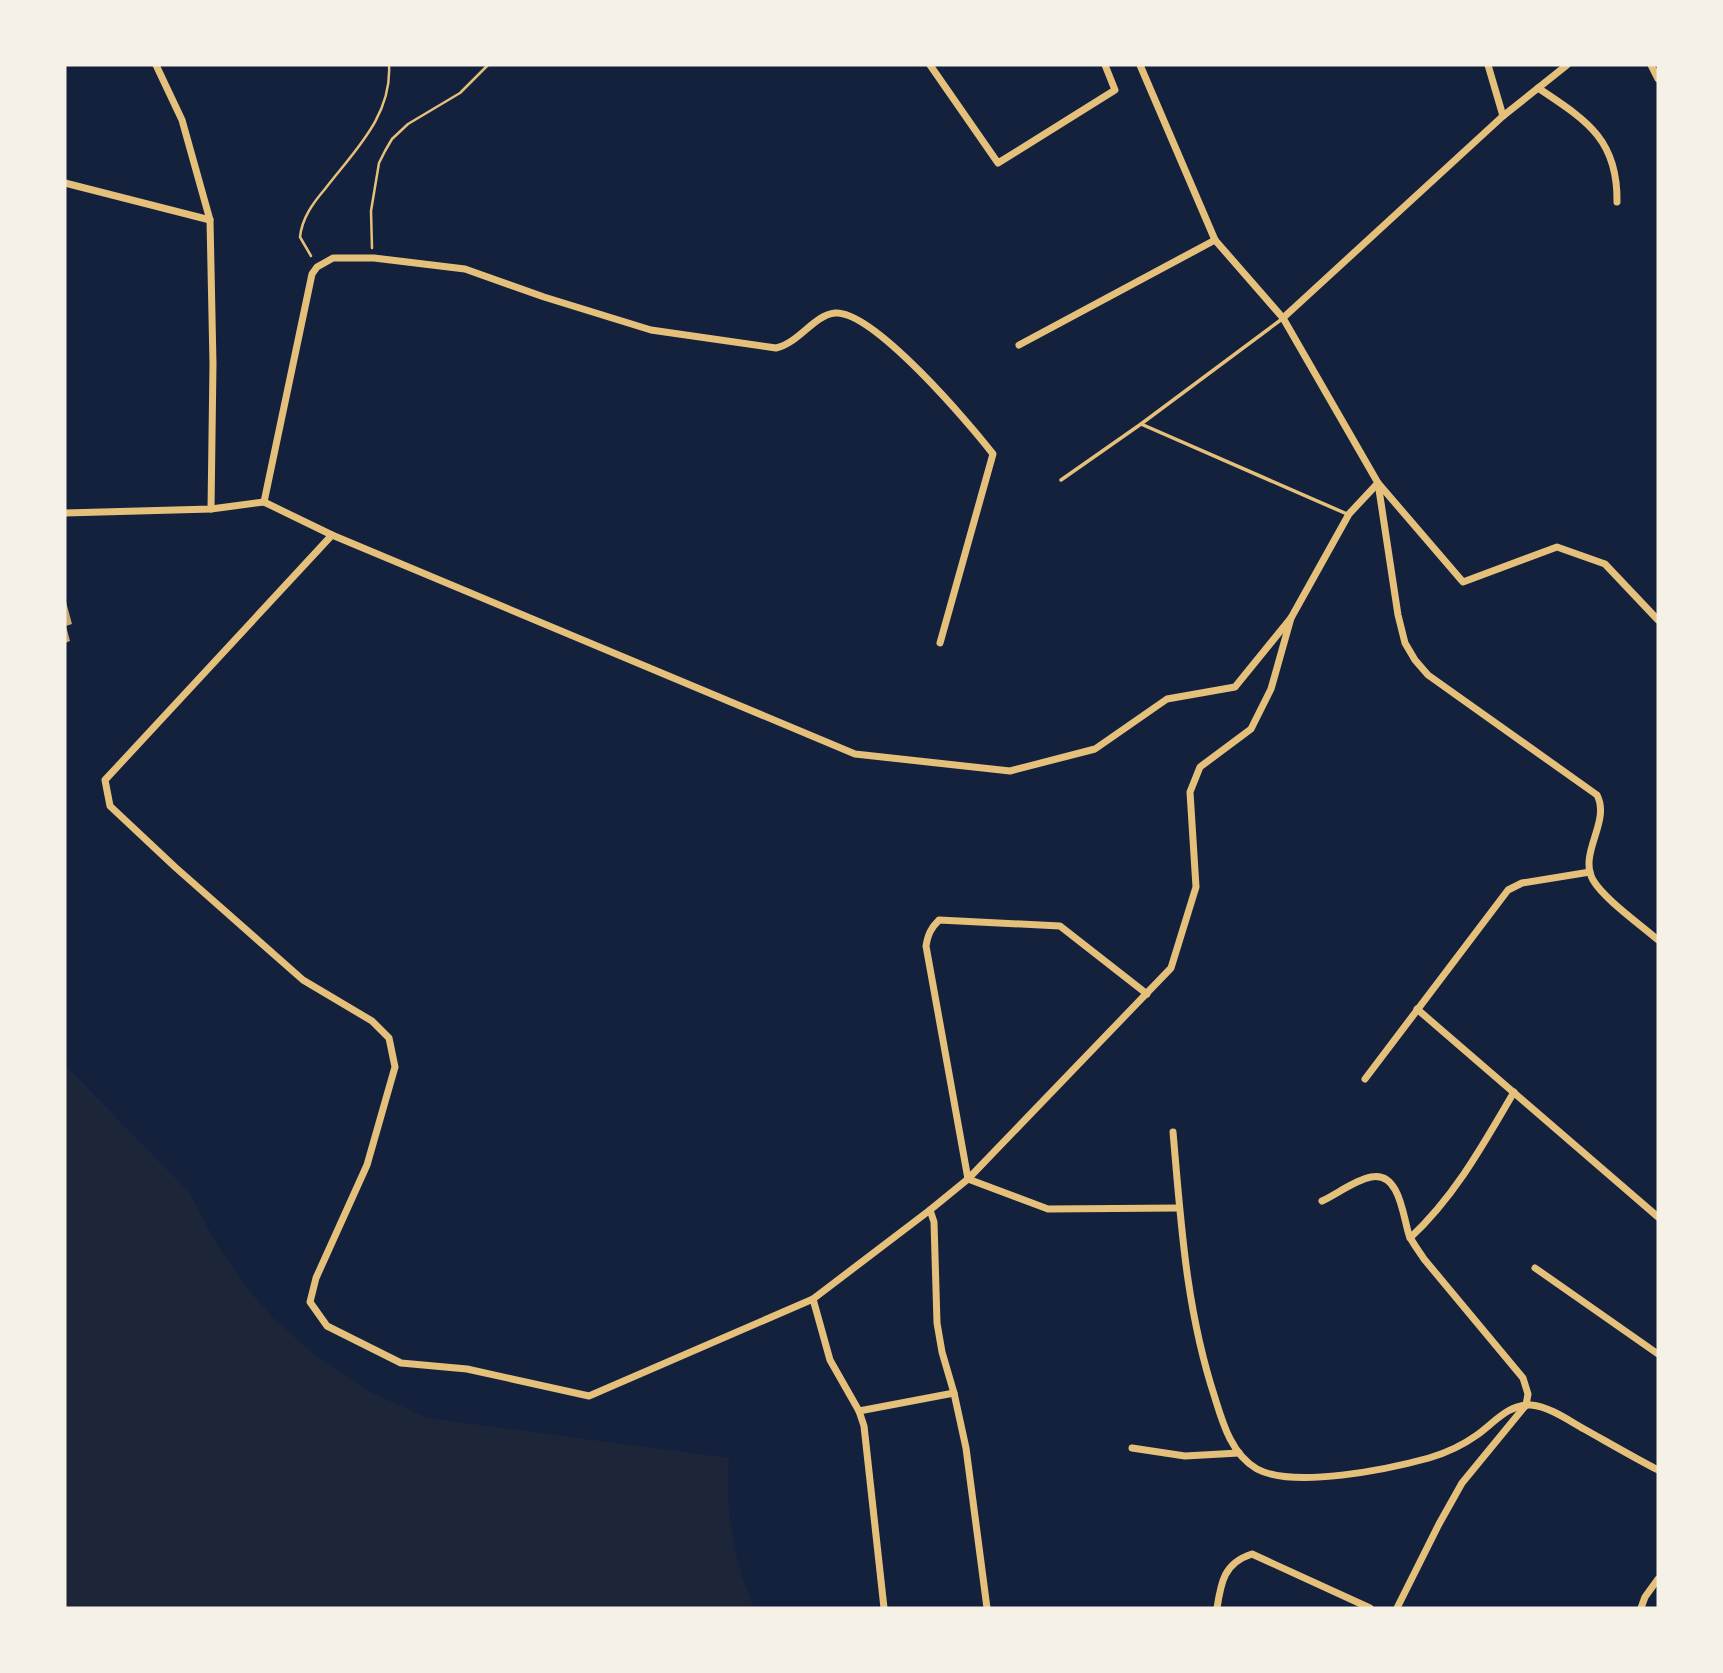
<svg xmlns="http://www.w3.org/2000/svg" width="1723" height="1673" font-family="'DejaVu Sans',sans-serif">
<rect width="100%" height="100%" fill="#14213d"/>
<path fill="#1d2539" d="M65 1065 189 1192 217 1245 252 1294 272 1317 317 1357 370 1392 428 1418 729 1458C725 1511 733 1559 754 1608H65Z"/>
<path fill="#c6a872" d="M65 598 72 624 66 626 70 641 65 643Z"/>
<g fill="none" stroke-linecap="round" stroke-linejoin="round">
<g stroke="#e5c07b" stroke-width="2.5">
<path d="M372 248 371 211 379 163 385 151 392 139 408 124 460 93 488 65"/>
<path d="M311 256 300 237C302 218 313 203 325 189 354 151 392 116 389 65"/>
</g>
<g stroke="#e5c07b" stroke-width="3.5">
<path d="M1141 424 1347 514"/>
<path d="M1061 480 1141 424 1282 319"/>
</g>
<g stroke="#e5c07b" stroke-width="7">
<path d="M156 65 182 120 210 220 213 364 211 509"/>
<path d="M930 65 998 163 1115 90 1105 65"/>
<path d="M1140 65 1215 240 1283 318 1378 483 1398 615 1405 643 1415 660 1428 675 1597 795C1611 822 1578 853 1593 880 1604 899 1641 925 1658 940"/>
<path d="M1488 65 1503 116"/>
<path d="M1651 65 1658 79"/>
<path d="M1538 88C1586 120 1618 139 1617 202"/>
<path d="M65 183 210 220"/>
<path d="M1283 318 1503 116 1567 65"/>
<path d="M1019 345 1215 240"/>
<path d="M264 502 312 274 317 267 333 258H374L465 269 544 297 651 330 776 348C799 343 814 315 835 313 873 310 969 423 993 454L940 643"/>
<path d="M65 513 211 509 264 502 332 535"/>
<path d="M1147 994 1060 926 939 920C931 928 928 934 926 946L968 1179 1048 1209 1179 1208"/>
<path d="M1417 1009 1658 1217"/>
<path d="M1365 1079 1508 890 1522 883 1590 872"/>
<path d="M1173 1132C1181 1223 1186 1310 1215 1398 1223 1424 1232 1455 1257 1469 1294 1489 1389 1469 1429 1458 1446 1453 1463 1445 1477 1435 1494 1423 1508 1404 1531 1405 1550 1407 1568 1420 1584 1429 1609 1443 1633 1457 1658 1470"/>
<path d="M1322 1201C1337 1194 1355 1180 1371 1177 1400 1171 1403 1217 1409 1235 1413 1244 1419 1251 1424 1259L1523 1378 1528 1394 1526 1405 1462 1483 1439 1524 1397 1608"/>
<path d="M1410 1238C1455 1196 1483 1145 1514 1092"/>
<path d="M1535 1268 1658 1354"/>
<path d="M813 1299 930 1210"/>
<path d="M859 1411 954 1393"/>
<path d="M1132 1448 1185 1456 1239 1453"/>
<path d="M884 1608 864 1426 859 1411 830 1360 813 1299 589 1396 467 1369 401 1363 327 1326 310 1302 316 1278 367 1165 395 1067 389 1038 372 1021 303 980 175 867 110 806 105 780 332 535 855 754 1010 771 1095 749 1167 699 1235 687 1291 618"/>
<path d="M987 1608 966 1448 954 1393 942 1352 937 1323 934 1222 930 1210 968 1179 1171 968 1196 887 1190 792 1200 767 1251 729 1271 689 1291 618 1349 514 1378 483 1463 582 1557 547 1605 564 1658 620"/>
<path d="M1217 1608C1221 1582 1224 1563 1252 1554L1370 1608"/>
<path d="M1641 1608 1645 1597 1658 1579"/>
</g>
</g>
<rect width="1723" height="1673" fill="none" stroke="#f6f1e7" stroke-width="133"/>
</svg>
